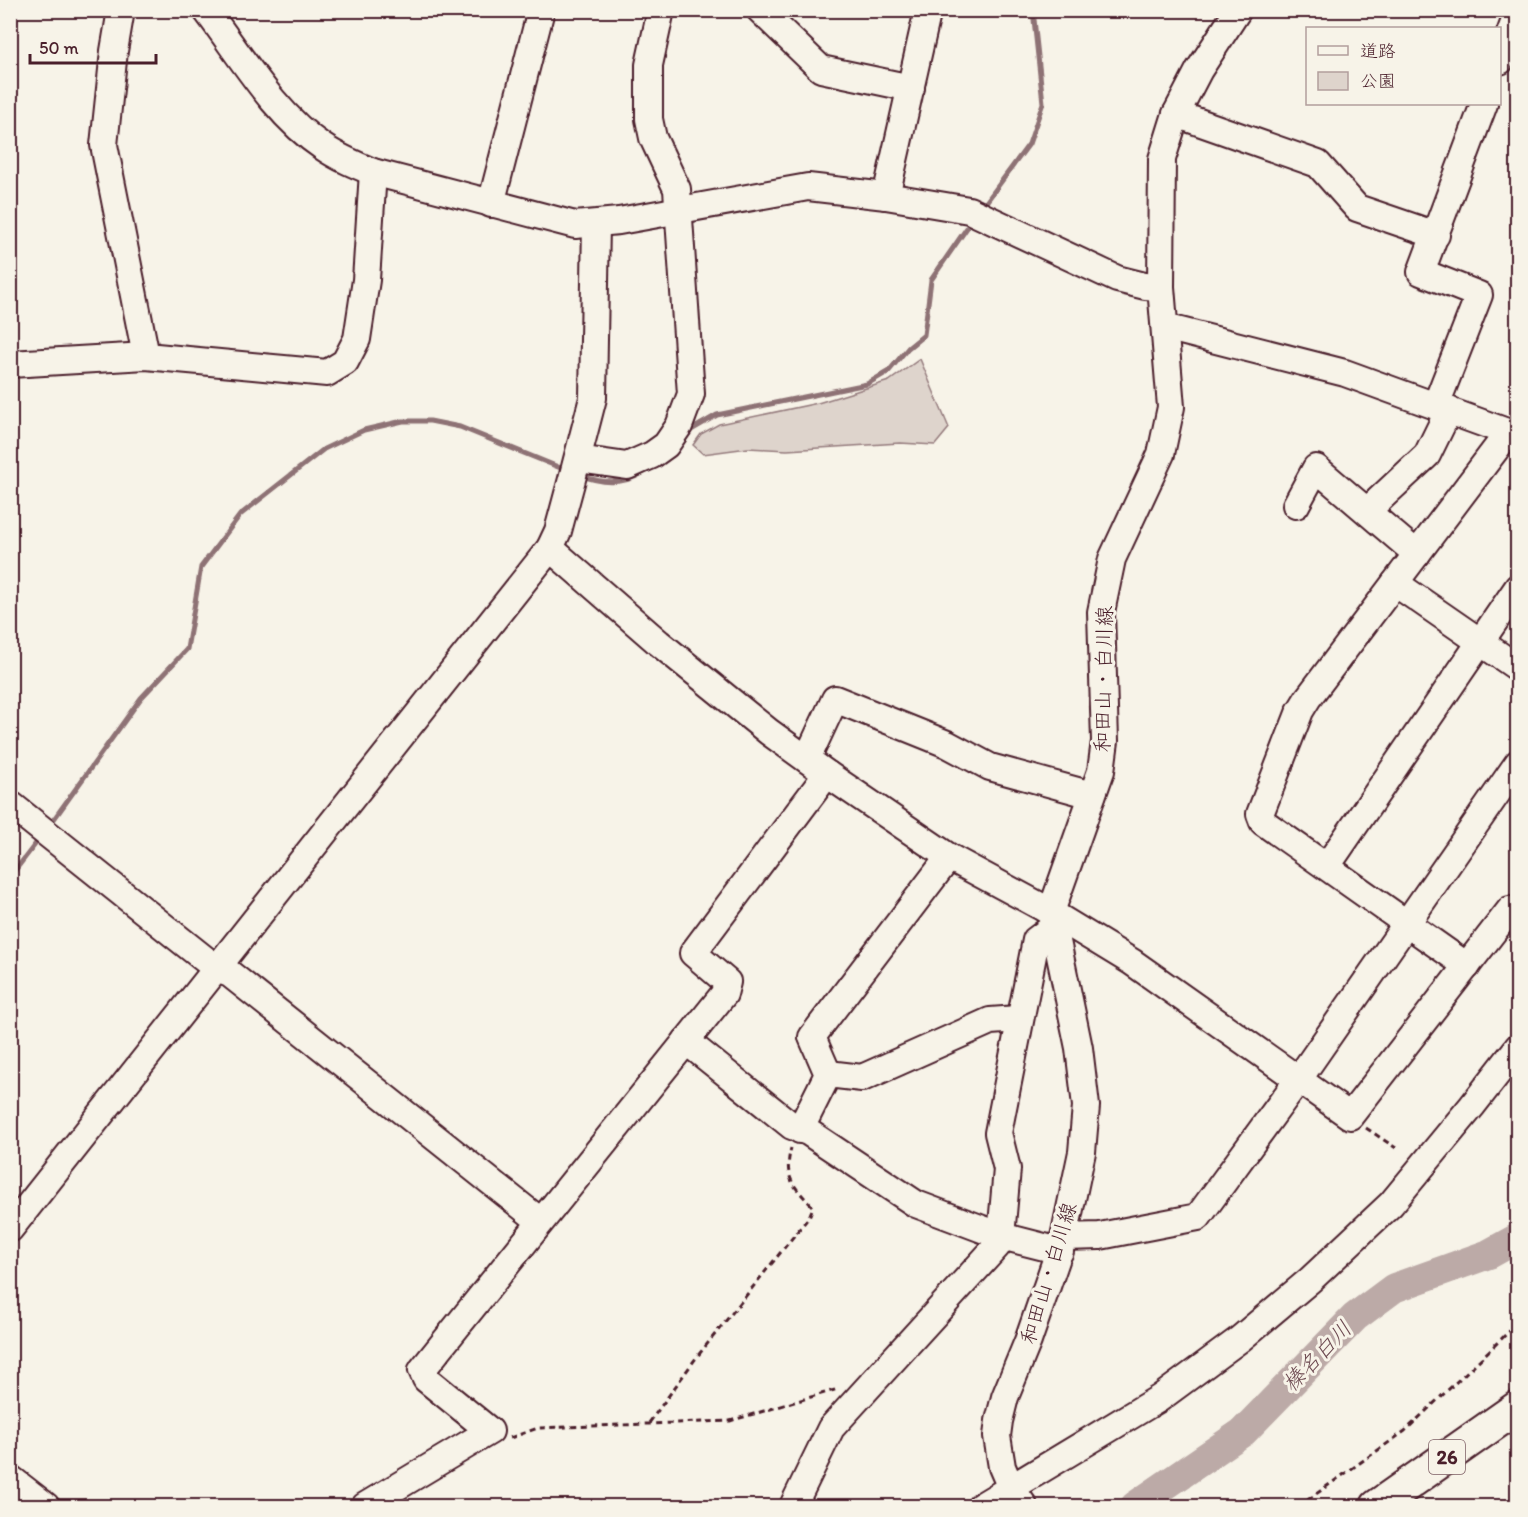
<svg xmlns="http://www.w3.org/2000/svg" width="1528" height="1517" font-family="Itim,'Klee One',sans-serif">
<rect width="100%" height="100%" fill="#f7f3e8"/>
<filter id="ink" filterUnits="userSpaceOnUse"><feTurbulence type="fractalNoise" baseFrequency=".0167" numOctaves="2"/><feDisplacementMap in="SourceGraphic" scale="12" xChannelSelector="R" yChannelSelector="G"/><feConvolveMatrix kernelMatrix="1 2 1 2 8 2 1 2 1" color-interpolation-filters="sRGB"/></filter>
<g filter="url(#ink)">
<path fill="#ded4cc" stroke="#947a7c" stroke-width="1.5" d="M920 359 949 428 935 445 900 443 787 450 748 448 703 454 693 445 701 434 719 424 818 403 889 381Z"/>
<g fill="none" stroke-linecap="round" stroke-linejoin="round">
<g stroke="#8e7275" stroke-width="5">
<path d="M981 209 1029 144 1043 103 1033 10"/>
<path d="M686 433 717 415 867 384 889 371 908 348 924 335 931 280 973 219"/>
<path d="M579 475C603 484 622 485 644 472"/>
<path d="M49 826 141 698 187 649 201 567 240 515 324 449 364 430 403 421H430L460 427 568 471"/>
<path d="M10 877 40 838"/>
</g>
<path stroke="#bcaaa7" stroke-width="30" d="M1135 1506 1243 1432 1355 1317 1394 1288 1489 1254 1518 1238"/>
<g stroke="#4a1f2b" stroke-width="30">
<g id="minor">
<path d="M121 10 114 51 104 145 146 356"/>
<path d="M206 10C241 56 275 115 323 147 339 158 356 165 373 172L575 225 619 221 808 187 886 196 969 210 1117 279 1145 286 1161 287"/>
<path d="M760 10 821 69 911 88"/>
<path d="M1500 61 1518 12"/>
<path d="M1176 114 1318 164 1357 208 1436 235"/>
<path d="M886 196 928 10"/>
<path d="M491 204 541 10"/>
<path d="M1165 327 1345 373 1518 436"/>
<path d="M10 364 146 356 327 373 345 362 357 339 366 280 373 172"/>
<path d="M1436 405 1479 295 1421 272 1484 104"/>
<path d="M578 459 627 466 652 455 666 445 679 426 691 394 677 189 653 138 649 119V65L661 10"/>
<path d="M1296 505 1316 468 1417 554"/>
<path d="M1367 511 1427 455 1449 410"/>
<path d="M550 548 659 643 769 732 827 774 949 857 1040 906 1132 962 1350 1116 1510 910"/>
<path d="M1395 583 1518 668"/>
<path d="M807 759 835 699 947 744 990 767 1092 795"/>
<path d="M10 804 217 969 230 974 540 1221"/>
<path d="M1327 866 1518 587"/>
<path d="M1467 966 1263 822 1260 814 1300 711 1308 698 1499 445 1506 432"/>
<path d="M686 1041 792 1126 808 1132 916 1204 1001 1236 1060 1251"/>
<path d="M828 1074 862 1078 990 1021 1018 1019"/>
<path d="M800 1130 828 1074 812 1037 949 857"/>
<path d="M10 1229 550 548 558 531 572 479 593 398 596 224"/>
<path d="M1064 1237 1100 1236 1198 1217 1298 1080 1518 763"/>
<path d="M10 1478 46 1506"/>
<path d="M365 1506 490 1431 426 1379 422 1370 724 994 727 982 693 953 827 774"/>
<path d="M793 1506 831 1428 997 1246 1001 1236 1007 1169 998 1133 1036 940 1052 928"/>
<path d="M981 1506 1160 1398 1240 1339 1310 1280 1391 1204 1472 1106 1518 1047"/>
<path d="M1024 1506 1011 1488 1002 1467 997 1436 999 1421 1005 1397 1028 1341 1064 1237 1082 1152 1086 1106 1079 1048 1051 912 1101 771 1105 741 1101 612 1112 559 1161 454 1171 407 1161 287 1162 159 1176 114 1199 70 1238 10"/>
</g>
</g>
<g stroke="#4a1f2b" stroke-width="36">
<path id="major" d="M1377 1506 1518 1407"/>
</g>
<g stroke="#4a1f2b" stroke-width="3" stroke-dasharray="6 4.5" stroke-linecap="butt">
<path d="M1366 1128 1396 1148"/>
<path d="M649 1423 696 1358 809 1217 813 1207C794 1186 783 1179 791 1148"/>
<path d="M510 1438 538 1428 730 1421 838 1389"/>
<path d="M1299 1506 1405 1431 1518 1323"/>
</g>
<use href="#minor" stroke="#f7f3e8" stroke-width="26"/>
<use href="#major" stroke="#f7f3e8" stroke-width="32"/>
</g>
</g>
<g text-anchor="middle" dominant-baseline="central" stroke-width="6" stroke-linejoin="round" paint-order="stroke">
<rect fill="#f7f3e8" stroke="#7e5f64" stroke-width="1.5" x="1429" y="1440" width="36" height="34" rx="4.5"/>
<g font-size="20" font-weight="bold" fill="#4a1f2b">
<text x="1447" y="1457">26</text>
</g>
<g font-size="21" fill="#4a1f2b" stroke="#f7f3e8">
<text transform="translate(1103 679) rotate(-89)">和田山・白川線</text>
<text transform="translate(1048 1273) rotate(-73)">和田山・白川線</text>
</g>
<g font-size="22" font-style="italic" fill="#6c4950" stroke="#f7f3e8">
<text transform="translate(1317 1356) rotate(-46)">榛名白川</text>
</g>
</g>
<rect width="1528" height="1517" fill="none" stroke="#f7f3e8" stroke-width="36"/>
<rect x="18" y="18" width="1492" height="1481" fill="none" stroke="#4a1f2b" stroke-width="2" filter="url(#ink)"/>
<rect x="1306" y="27" width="195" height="78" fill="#f7f3e8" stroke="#b29e9c" stroke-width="1.5"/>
<rect x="1318" y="46" width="30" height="9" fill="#f7f3e8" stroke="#b29e9c" stroke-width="1.5"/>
<text x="1360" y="57" font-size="18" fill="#4a1f2b">道路</text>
<rect x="1318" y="72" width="30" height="18" fill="#ded4cc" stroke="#b29e9c" stroke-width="1.5"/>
<text x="1360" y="87" font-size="18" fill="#4a1f2b">公園</text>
<path d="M30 54v9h126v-9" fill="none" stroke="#4a1f2b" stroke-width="3"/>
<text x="39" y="54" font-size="18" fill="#4a1f2b" stroke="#f7f3e8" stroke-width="4.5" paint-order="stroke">50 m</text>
</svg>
